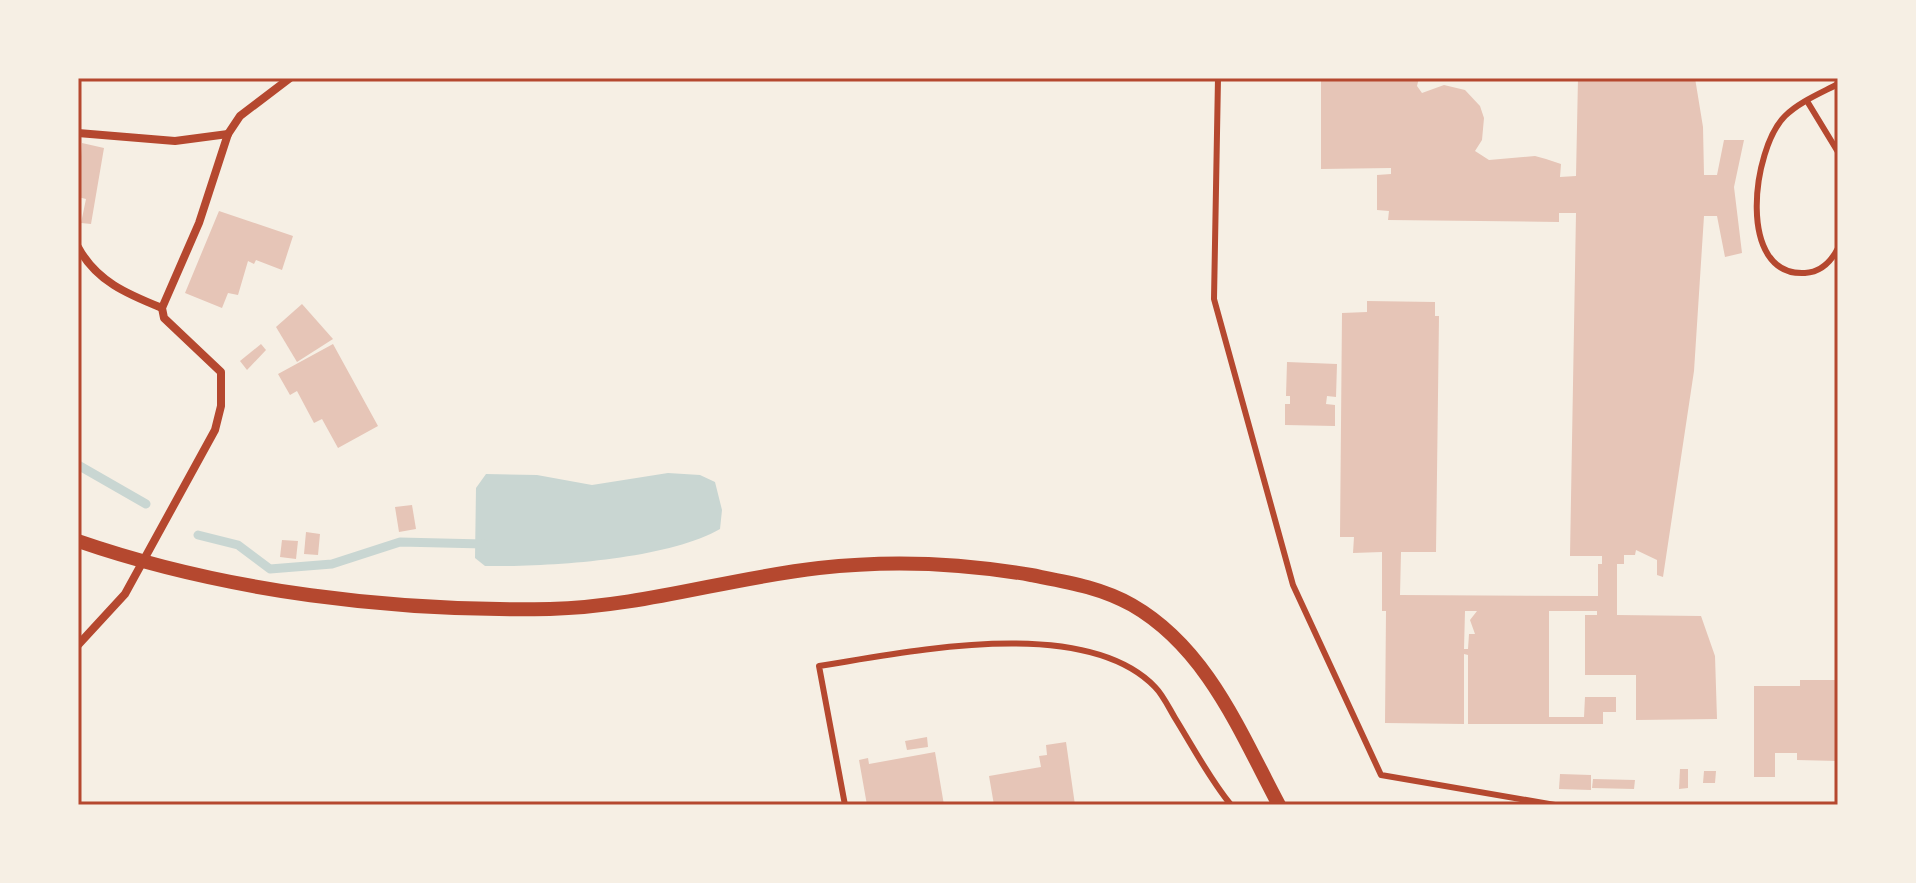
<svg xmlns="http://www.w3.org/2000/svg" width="1916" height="883" font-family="'Fira Sans',sans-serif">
<rect width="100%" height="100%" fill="#f6efe4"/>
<path fill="#c9d6d2" d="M668 473 700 475 715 482 722 510 720 529C666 560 547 567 485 566L475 558 476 488 486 474 537 475 592 485Z"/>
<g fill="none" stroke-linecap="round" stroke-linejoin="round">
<g stroke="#c9d6d2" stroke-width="9">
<path d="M78 465 146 504"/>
<path d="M198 535 238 545 270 569 332 564 400 542 484 544"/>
</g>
</g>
<g fill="#e6c5b7" fill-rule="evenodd">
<path d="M1321 78H1419L1417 86 1422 93 1444 85 1465 90 1480 106 1484 118 1482 140 1475 151 1489 160 1535 156 1546 159 1561 164 1560 177 1576 176 1578 78H1695L1703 127 1704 175H1717L1724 140H1744L1734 187 1742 253 1725 257 1717 216H1704L1694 371 1663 577 1657 575V560L1636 550 1635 555H1624V564H1617V615L1701 616 1715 656 1717 719 1636 720V675H1585V615H1597V611H1549V717H1584L1585 697H1616V712H1603V724H1468V655L1464 654V724L1385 723 1386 611H1382V552L1353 553 1354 537H1340L1342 313 1367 312V301L1435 302V316H1439L1436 552H1401L1400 595 1598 596V564H1602V556H1570L1576 213H1559V222L1388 220 1389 211 1377 210V175L1391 174V168L1321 169ZM1465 611H1477L1470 620 1475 634H1469L1468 649H1464Z"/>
<path d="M82 143 104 148 91 224 81 223 86 199 78 197Z"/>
<path d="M219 211 293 236 282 270 256 260 254 264 248 261 238 295 228 293 222 308 185 293Z"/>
<path d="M302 304 333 339 297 362 276 327Z"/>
<path d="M261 344 266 350 247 370 240 361Z"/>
<path d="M333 344 378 426 338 448 322 419 314 423 297 391 290 395 278 374Z"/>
<path d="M1287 362 1337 364 1336 397 1327 396 1326 404 1335 405V426L1285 425V404H1290V396H1286Z"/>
<path d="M412 505 416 529 399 532 395 507Z"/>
<path d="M306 532 320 534 318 555 304 554Z"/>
<path d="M282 540 298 541 296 559 280 557Z"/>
<path d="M1800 680H1838V761L1797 760V753H1775V777H1754V686H1800Z"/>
<path d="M927 737 928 747 907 750 905 741Z"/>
<path d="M1066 742 1075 805H994L989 776 1041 767 1039 756 1047 755 1046 745Z"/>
<path d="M935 752 944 805H867L859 760 868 758 869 764Z"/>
<path d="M1680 769H1688V788L1679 789Z"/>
<path d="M1704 771H1716L1715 783H1703Z"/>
<path d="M1560 774 1591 775V790L1559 789Z"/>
<path d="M1593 779 1635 780 1634 789 1592 788Z"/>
</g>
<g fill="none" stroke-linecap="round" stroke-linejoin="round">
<g stroke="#b5482f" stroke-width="6">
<path d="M1218 78 1214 299 1293 585 1381 775 1555 805"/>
<path d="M1838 84C1821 93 1799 102 1785 116 1752 149 1736 277 1805 273 1821 272 1831 262 1838 248"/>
<path d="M1807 101 1838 152"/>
<path d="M845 805 819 666C909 652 1084 614 1155 687 1163 695 1169 708 1175 718 1193 747 1209 778 1231 805"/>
</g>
<g stroke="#b5482f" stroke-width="8">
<path d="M78 133 175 141 228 134"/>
<path d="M78 247C96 281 127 294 162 308"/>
<path d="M78 645 125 594 215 430 221 406V372L164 318 162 308 199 223 228 134 240 116 290 78"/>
</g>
<path stroke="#b5482f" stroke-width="14" d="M78 541C226 592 393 612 550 609 640 607 729 578 819 568 888 560 962 563 1031 575 1067 582 1100 587 1132 605 1207 648 1240 732 1279 805"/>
</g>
<rect width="1916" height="883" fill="none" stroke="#f6efe4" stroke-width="160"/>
<rect x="80" y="80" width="1756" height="723" fill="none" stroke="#b5482f" stroke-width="3"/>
</svg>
